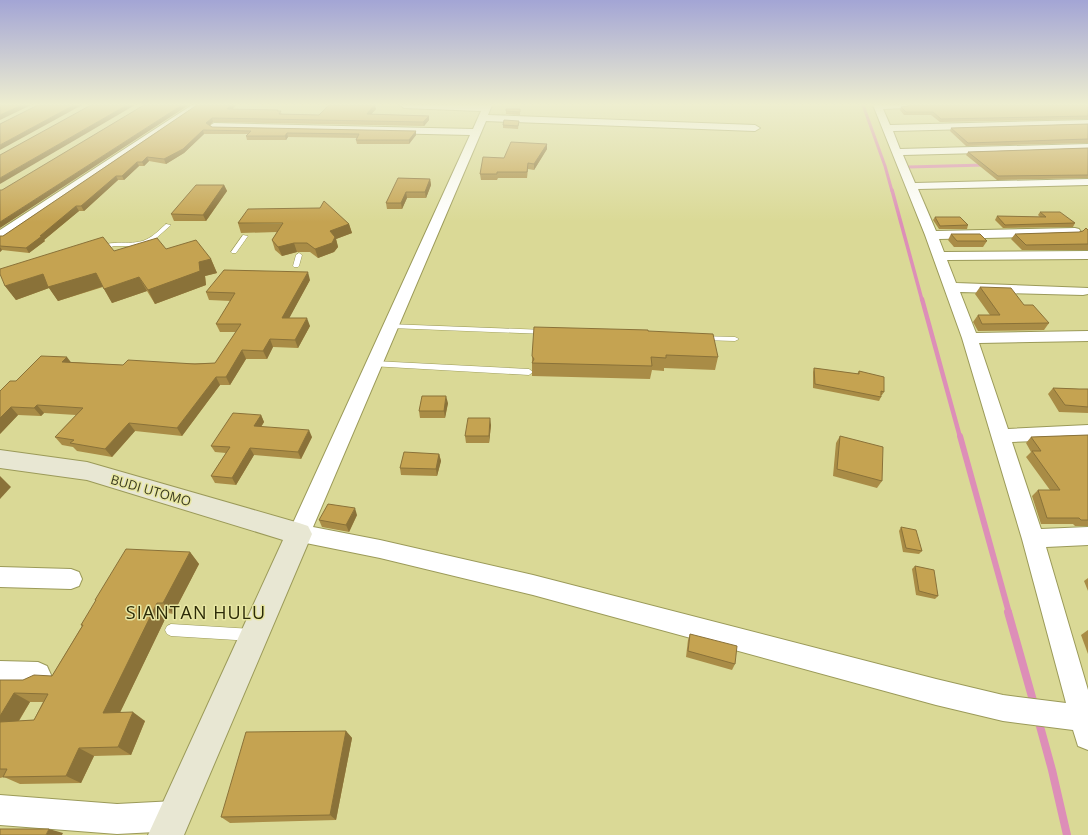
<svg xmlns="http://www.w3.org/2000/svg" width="1088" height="835" font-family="'Open Sans',sans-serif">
<rect width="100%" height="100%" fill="#dad996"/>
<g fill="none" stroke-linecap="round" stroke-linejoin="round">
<g stroke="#dd8eb8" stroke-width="3">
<path d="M863 105 885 166 892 191"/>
<path d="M908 167 985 165"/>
</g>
<path stroke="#dd8eb8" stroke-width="3.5" d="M892 190 922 300"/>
<path stroke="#dd8eb8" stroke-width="4.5" d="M922 299 960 437"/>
<path stroke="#dd8eb8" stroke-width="6" d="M960 436 1009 613"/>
<g stroke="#dd8eb8" stroke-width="8">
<path d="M1008 612 1034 704"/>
<path d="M1038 719 1052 770 1067 835"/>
</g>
<g stroke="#9b9a59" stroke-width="1">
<g id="lane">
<path d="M166 224 171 225 153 241 135 246H114L98 251 95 249C110 237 133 248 149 238 155 235 161 228 166 224Z"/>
<path d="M243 235 248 236 236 253H232L231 252Z"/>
<path d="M299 253 302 255 299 266 298 267H294L293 266 296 255Z"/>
<path d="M388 324 545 330 549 332 545 334 391 328H388L387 326Z"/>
<path d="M699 336 735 337 739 339 735 341 702 340 698 338Z"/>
<path d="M374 361 529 369 533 372 529 375 371 366 370 364Z"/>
<path d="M171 624 252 629 256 631 258 635 256 639 252 641 171 636 167 634 165 630 167 626Z"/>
</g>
</g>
<g stroke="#9b9a59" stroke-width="2">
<g id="street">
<path d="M192 105H202L5 239 0 240V230Z"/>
<path d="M400 105H492L488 115 755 125 760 128 755 131 486 121 313 527 380 540 533 575 936 679 1003 695 1066 703 1022 539 962 338 925 235 873 105H910L906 108 883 109 890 125 1088 120V126L893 131 900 149 1088 144V150L903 155 915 183 1088 179V185L918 189 936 231 1075 228 1079 229 1081 232 1079 235 1075 236 939 239 944 252 1088 251V259L947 260 956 283 1088 288V294L1083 295 960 292 976 333 1088 331V341L979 343 1008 429 1088 425V439L1012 442 1041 529 1088 527V545L1046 547 1088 690V750L1078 746 1073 730 1003 721 936 705 533 595 380 558 291 540 288 534 470 135 214 129 209 126 214 123 473 129 481 111 404 108Z"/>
<path d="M0 567 71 569 79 572 82 579 79 586 71 589 0 587Z"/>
<path d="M0 661 38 662 47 666 51 675 47 684 38 688 0 687Z"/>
<path d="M0 795 117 804 175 801 185 806 190 816 185 826 175 831 117 834 0 825Z"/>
</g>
</g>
<g stroke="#9b9a59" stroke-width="2">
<path id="secondary" d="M0 450 87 462 299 523 308 526 312 534 184 835H148L283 540 87 480 0 468Z"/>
</g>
<use href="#lane" fill="#fff" fill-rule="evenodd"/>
<use href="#street" fill="#fff" fill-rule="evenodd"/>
<use href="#secondary" fill="#e8e7d3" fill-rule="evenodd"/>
</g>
<g fill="#a98c46" fill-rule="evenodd">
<path d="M197 105 232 109 278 110 282 114 319 115 329 105H375L376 109 371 114 429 116V120L424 126 213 122 210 125 212 127 416 135 409 144H357L356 140 357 138 288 137 286 140H247L246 136 248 134H204L184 153 166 164 149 161 144 166H139L124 180H118L84 211H79L44 240 45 241 29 253 2 250 0 252V236H3Z"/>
<path d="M1088 105V119L940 122 931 115H904L900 110 901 107 908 106Z"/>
<path d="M520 109V115L506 114V111Z"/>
<path d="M519 121 518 129 503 128V125Z"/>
<path d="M1088 124V143L966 146 950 131 951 128Z"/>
<path d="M547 144V149L534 170 528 169 527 178H498L497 180H481L480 174Z"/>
<path d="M1088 148V178L997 180 966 155 968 152Z"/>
<path d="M398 178 430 179 431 185 426 198H407L402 209H387L386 203Z"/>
<path d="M224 185 227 191 206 221H174L171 214Z"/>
<path d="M1040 212 1075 223 1073 227 1003 228 995 220 997 216 1040 217 1038 215Z"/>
<path d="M935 217 968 225 967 229H939L933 220Z"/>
<path d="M238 223 349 224 352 233 336 239 338 247 334 252 318 258 310 252H297L282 256 275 250 272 240 277 232 241 233Z"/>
<path d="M1088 230V250H1022L1011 239 1015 234 1079 232Z"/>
<path d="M951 234 987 241 983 247H954L948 240Z"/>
<path d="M166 249 211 259 217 273 205 276 206 285 155 304 147 291 112 303 103 287 58 301 49 288 16 300 5 286 114 251Z"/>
<path d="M310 280 289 318 310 326 298 348 273 347 267 359H246L230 385H220L182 436 135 431 112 457 77 451 73 447 62 445 55 437 76 415 44 413 41 416 18 415 0 434 16 381 71 362 123 365 215 363 236 332H220L216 324 231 301 209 300 206 292Z"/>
<path d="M980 287 1024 305 1049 323 1044 330 978 331 973 322 978 315H990L975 294Z"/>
<path d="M648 331 718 357 715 370 664 368V371L652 370 650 379 532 376V356Z"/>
<path d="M814 368 857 374 859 371 884 392 882 395H881V397L879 401 813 388V372Z"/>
<path d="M1053 388 1079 389H1088V413L1059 412 1048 394Z"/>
<path d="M448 403 445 418H420L419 411Z"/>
<path d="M261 415 264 422 261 427 312 437 301 459 254 455 236 485 215 483 211 476 226 453 215 452 211 446Z"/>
<path d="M491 425 489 443H466L465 436Z"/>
<path d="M1088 435V526H1075L1073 524H1041L1032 496 1038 490H1050L1026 457 1031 452 1026 443 1031 437Z"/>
<path d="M840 436 882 481 877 488 833 476 836 443Z"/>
<path d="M439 454 441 461 437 476 401 475 400 468Z"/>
<path d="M357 515 349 532 322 527 319 520Z"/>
<path d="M901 527 922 551 919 554 903 552 899 531Z"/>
<path d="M190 552 199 564 173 614 168 613 120 712 145 721 131 755 94 756 81 783 20 784 4 777 0 778V680H23L52 676 82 626 81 625 96 601 95 600ZM30 702H43L34 720 19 721Z"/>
<path d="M915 566 938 596 935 599 916 595 912 569Z"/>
<path d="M1088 578V591L1084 581Z"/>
<path d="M1088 630V654L1081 635Z"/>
<path d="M690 634 735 664 732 670 686 657 688 640Z"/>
<path d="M346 731 352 738 336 820 230 823 221 817Z"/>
</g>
<g fill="#8a7239">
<path d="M22 105H31L0 120V115Z"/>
<path d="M74 105H82L0 150V145Z"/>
<path d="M127 105H135L0 184V178Z"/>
<path d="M182 105H189L0 228V222Z"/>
<path d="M231 105H236L229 113 227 109Z"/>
<path d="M374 105 376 109 368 118 367 114Z"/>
<path d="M429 116V120L424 126 423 122Z"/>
<path d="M212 118 213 122 208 127 206 123Z"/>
<path d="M203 130 204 134 184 153 166 164 164 159Z"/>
<path d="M416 131V135L409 144V140Z"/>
<path d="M287 133 288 137 286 140 285 136Z"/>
<path d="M547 144V149L534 170V164Z"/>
<path d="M147 157 149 161 144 166 142 162Z"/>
<path d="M137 162 139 166 124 180 122 176Z"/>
<path d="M116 176 118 180 84 211 81 206Z"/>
<path d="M430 179 431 185 426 198 425 192Z"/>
<path d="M224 185 227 191 206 221 203 215Z"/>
<path d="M406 192 407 198 402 209 401 203Z"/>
<path d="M76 206 79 211 44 240 45 241 29 253 26 248Z"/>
<path d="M349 224 352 233 336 239 338 247 334 252 318 258 315 249 330 231Z"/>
<path d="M294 243 297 252 282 256 278 247Z"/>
<path d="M0 247 2 250 0 252Z"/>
<path d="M211 259 217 273 205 276 206 285 155 304 148 290 199 262Z"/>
<path d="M308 272 310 280 285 326 282 318Z"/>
<path d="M96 273 104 286 58 301 49 288 16 300 5 286 43 274Z"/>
<path d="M139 277 147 291 112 303 104 289Z"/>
<path d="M307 318 310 326 298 348 295 340Z"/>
<path d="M270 339 273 347 267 359 263 351Z"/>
<path d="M242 350 246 359 230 385 226 377Z"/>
<path d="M67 357 73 365 62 362Z"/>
<path d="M216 377 220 385 182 436 177 428Z"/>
<path d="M446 396 448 403 445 418 444 411Z"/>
<path d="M37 405 44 413 41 416 34 408Z"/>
<path d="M11 407 18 415 0 434V418Z"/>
<path d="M261 415 264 422 257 433 254 426Z"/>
<path d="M490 418 491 425 489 443V436Z"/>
<path d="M129 423 135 431 112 457 105 449Z"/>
<path d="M309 430 312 437 301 459 298 452Z"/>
<path d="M250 448 254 455 236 485 232 478Z"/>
<path d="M439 454 441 461 437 476 436 469Z"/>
<path d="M0 476 11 487 0 499Z"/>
<path d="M355 508 357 515 349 532 346 525Z"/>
<path d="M190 552 199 564 173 614 163 603Z"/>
<path d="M157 603 168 613 116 721 103 713Z"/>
<path d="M14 693 30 702 13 730 0 724V716Z"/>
<path d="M133 712 145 721 131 755 118 747Z"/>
<path d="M346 731 352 738 336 820 330 815Z"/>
<path d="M79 748 94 756 81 783 66 776Z"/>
<path d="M49 829 63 833 62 835H46Z"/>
</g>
<g fill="#c5a351" stroke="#8a7239">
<path d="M0 105H22L0 115Z"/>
<path d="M38 105H74L0 145V124Z"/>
<path d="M91 105H127L0 178V155Z"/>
<path d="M144 105H182L0 222V190H2Z"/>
<path d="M197 105H231L227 109 278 110 277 111H281L279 114 319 115 329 105H374L367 114 429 116 423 122 212 118 206 123 212 127 416 131 409 140H356L359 134 287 133 285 136H246L251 131 203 130 183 149 164 159 147 157 142 162H137L122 176H116L81 206H76L40 236H42L26 248 0 246V236H3Z"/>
<path d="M909 105H1088V116L941 119 933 112H906L901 107 908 106Z"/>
<path d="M506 109H520V112L506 111Z"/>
<path d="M504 120 519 121 518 126 503 125Z"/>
<path d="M1088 124V139L968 143 951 128Z"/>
<path d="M511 142 547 144 534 164 528 163 527 172H497V174H480L483 157 504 158Z"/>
<path d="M1088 148V175L998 176 968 152Z"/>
<path d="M398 178 430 179 425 192H406L401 203H386Z"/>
<path d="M196 185H224L203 215 171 214Z"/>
<path d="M324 201 349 224 330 231 335 237 332 243 315 249 307 243H294L278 247 272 240 283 223H238L248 209 320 208Z"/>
<path d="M1040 212H1060L1075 223 1005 225 997 216 1046 217Z"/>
<path d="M935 217H960L968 225 940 226Z"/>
<path d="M1086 228 1088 230V244L1026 245 1015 234 1079 232 1083 231Z"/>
<path d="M951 234H980L987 241H957Z"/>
<path d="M103 237 114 251 157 238 166 249 196 240 211 259 199 262 200 271 148 290 139 277 104 289 96 273 48 287 43 274 5 286 0 274V269Z"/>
<path d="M224 270 308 272 282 318H307L295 340 270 339 263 351 242 350 226 377H216L177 428 129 423 105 449 70 443 74 440 55 437 83 408 37 405 34 408 11 407 0 418V391L10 381H16L41 356 67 357 62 362 123 365 128 360 195 364 215 363 241 324H216L235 293 206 292Z"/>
<path d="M980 287 1011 288 1024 305H1033L1049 323 982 324 978 315H1000Z"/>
<path d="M534 327 648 330V331L713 334 718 357 666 355V358L651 357 652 366 532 363 534 359 532 356Z"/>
<path d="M814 368 859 374V371L884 377V392L881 391V397L815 384Z"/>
<path d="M1053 388 1079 389H1088V407L1065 405Z"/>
<path d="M422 396H446L444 411H419Z"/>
<path d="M233 413 261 415 254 426 309 430 298 452 250 448 232 478 211 476 230 447 211 446Z"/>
<path d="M468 418H490L489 436H465Z"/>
<path d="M1088 435V520H1081L1079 518H1047L1038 490H1060L1032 451H1041L1031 437Z"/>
<path d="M840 436 883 447 882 481 837 469Z"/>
<path d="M404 452 439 454 436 469 400 468Z"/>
<path d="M328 504 355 508 346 525 319 520Z"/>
<path d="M901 527 916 530 922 551 906 548Z"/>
<path d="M126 549 190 552 163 603H157L103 713 133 712 118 747 79 748 66 776 3 777 7 769H0V722L34 720 48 694 14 693 0 716V680H23L34 675 52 676 83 625H81L96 600H95Z"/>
<path d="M915 566 934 570 938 596 919 591Z"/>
<path d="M690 634 737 646 735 664 688 651Z"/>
<path d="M346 731 330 815 221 817 246 732Z"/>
<path d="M0 829H49L46 835H0Z"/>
</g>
<linearGradient id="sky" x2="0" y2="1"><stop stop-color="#a3a5d5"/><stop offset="0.47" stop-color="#eeeed0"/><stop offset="1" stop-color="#eeeed0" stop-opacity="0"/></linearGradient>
<rect width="1088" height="222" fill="url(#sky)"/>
<g text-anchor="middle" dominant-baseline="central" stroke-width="3" stroke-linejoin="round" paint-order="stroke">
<g font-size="13" fill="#3b3b1f" stroke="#e8e7a3">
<text transform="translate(151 490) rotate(16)">BUDI UTOMO</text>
</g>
<g font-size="18" letter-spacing="1" fill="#2c2b08" stroke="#e8e7a3">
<text x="196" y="612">SIANTAN HULU</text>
</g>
</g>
</svg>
